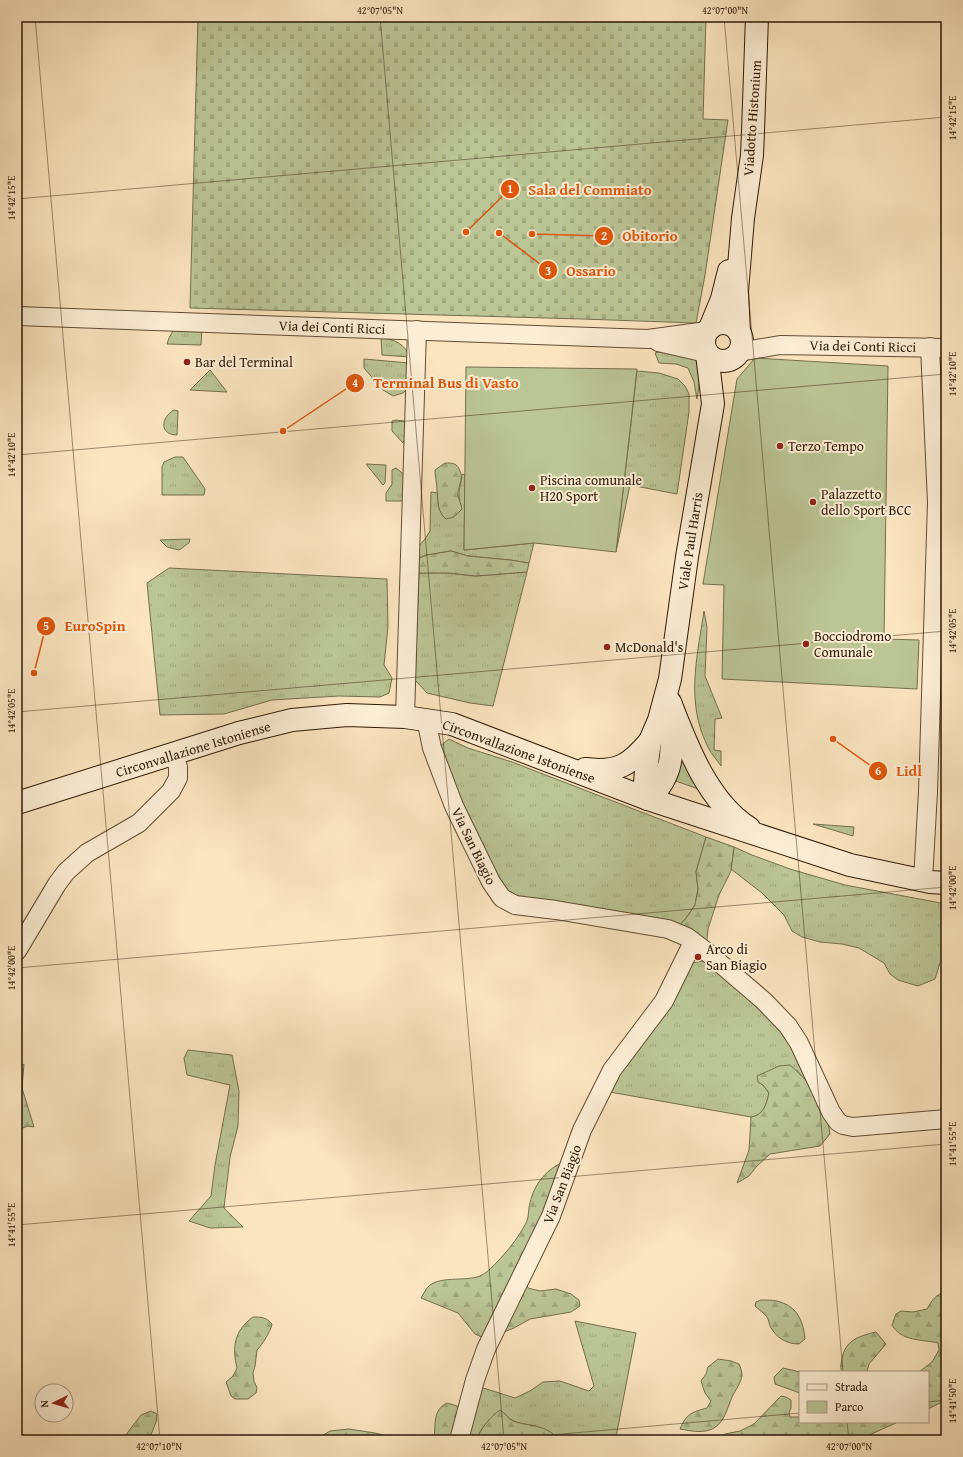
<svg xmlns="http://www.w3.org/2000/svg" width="963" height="1457" font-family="'Gentium Book Plus',serif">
<defs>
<pattern id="grass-tufts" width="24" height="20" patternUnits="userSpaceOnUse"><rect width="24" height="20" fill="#bbc595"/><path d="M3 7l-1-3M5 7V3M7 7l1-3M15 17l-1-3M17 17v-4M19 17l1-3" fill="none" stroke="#a1a97f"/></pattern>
<pattern id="forest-firs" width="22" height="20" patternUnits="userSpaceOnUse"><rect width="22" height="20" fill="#bbc595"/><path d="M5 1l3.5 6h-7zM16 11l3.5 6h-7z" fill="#a1a97f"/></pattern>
<pattern id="cemetery-stones" width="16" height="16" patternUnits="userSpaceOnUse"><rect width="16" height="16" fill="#bbc595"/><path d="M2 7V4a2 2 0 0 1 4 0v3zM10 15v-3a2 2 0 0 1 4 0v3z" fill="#a1a97f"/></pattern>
</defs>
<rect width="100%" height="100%" fill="#fbe5bf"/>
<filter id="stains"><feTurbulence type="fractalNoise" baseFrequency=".005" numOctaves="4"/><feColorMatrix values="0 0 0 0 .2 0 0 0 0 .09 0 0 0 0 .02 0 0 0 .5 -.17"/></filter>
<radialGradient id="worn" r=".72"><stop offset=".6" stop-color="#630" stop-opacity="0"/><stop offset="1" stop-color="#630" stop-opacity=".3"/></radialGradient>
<g fill="url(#grass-tufts)" stroke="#746f4c">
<path d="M202 326 201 345 167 344 169 338 173 331Z"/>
<path d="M381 338C394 339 405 344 410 357L382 355Z"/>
<path d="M667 350 697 360 701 375 697 399 694 382 688 368 676 364 659 363 655 353Z"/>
<path d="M364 359 409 363 408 388 403 393 393 396 383 390 364 368Z"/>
<path d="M210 370 227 392 190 390Z"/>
<path d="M637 371 659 373 678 379 685 386 689 394V412L677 494 630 485 616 552Z"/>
<path d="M174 410 178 411 177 435C160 435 160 418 174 410Z"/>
<path d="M396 420 404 421 408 423 407 435 403 443 392 431V421Z"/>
<path d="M175 457H183L205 489 204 495H162V467L164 462Z"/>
<path d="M366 464 386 465 385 483 383 485Z"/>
<path d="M396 468 401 472 406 477 403 501H386V493L392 484V470Z"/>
<path d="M462 474 465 475 464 550 534 543 529 563 510 560 468 556 451 551 427 555 419 558V546L425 539 430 531 431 492 438 493C437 503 439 513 446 519L460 500C457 492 462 482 462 474Z"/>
<path d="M190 539 189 543C185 545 183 548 179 550L167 547 160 540Z"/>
<path d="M169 568 387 579 388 627 384 665 392 678 389 693 380 697 339 696 272 700 224 714 160 715 147 583Z"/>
<path d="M527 572 493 706 470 703 427 693 415 680 419 573H448L476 576Z"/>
<path d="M704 611 707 627 705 676 722 718 715 719 714 750 721 751V766C717 760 712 755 709 749 685 704 697 658 704 611Z"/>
<path d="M449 739 468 748 512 762 706 837 696 872 698 889 695 905 687 917 679 926 506 895 474 836 439 747Z"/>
<path d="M679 745 710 793 670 779Z"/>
<path d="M813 824 854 827 853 836Z"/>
<path d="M734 847 752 855 790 869 845 885 946 904V952L940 963 935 979 918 986 898 980 890 974 884 963 859 948 842 944 820 942 802 937 792 931 784 915 762 893 731 869Z"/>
<path d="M703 961 707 962 787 1032 814 1085 806 1082 797 1070 758 1082 763 1085 769 1093C766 1105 764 1115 751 1117L604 1091 692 963Z"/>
<path d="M188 1050 232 1055 239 1091 238 1126 230 1157 224 1208 243 1227 210 1228 189 1221 211 1196 215 1165 230 1085 187 1075 184 1058Z"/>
<path d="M575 1321 636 1333 616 1437 617 1440H552L553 1434C547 1431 541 1427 535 1426 521 1423 514 1424 504 1413 493 1419 479 1426 477 1440H463L477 1386 515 1398 530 1391 543 1382 560 1381 589 1391 594 1386Z"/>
</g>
<g fill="url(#forest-firs)" stroke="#746f4c">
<path d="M445 463C453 463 457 463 460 471 464 480 457 487 458 496 459 500 461 504 462 509L454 517 446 519C437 512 438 500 437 490 437 483 435 477 435 470Z"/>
<path d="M451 551 468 556 510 560 529 563 527 572 476 576 448 573H419V558L427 555Z"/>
<path d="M706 837 734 847 731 871 719 895 708 929 706 949 679 926 687 917 695 905 698 889 696 872Z"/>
<path d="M24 1064 22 1088 34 1127 28 1126 17 1130V1069Z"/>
<path d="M790 1065C799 1072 804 1081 814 1085L828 1122 830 1134 820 1146 770 1154 757 1166 749 1176 737 1183 749 1150 751 1117C764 1115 766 1105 769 1093L763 1085 758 1082 757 1076 779 1066Z"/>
<path d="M566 1161 526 1282 528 1288 540 1291 556 1289 571 1294 579 1300 580 1306 571 1312 530 1319 514 1328 486 1339 475 1334 458 1313 421 1298C423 1295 425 1291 427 1288 437 1275 465 1282 480 1276 489 1272 499 1260 506 1252 514 1243 522 1231 527 1221 529 1216 528 1209 530 1203 534 1184 547 1168 566 1161Z"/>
<path d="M946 1292V1400L928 1409V1372H919L932 1362 939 1350 938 1343C922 1339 902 1342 892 1325L896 1314 901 1311 913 1312 927 1309C932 1300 936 1294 946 1292Z"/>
<path d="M761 1300C768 1300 777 1300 783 1303 798 1308 804 1324 805 1339L799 1344C787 1344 776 1338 770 1326 769 1324 769 1320 767 1317 764 1313 758 1309 755 1306L756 1302Z"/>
<path d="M253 1317C261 1317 266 1317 272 1324 271 1331 262 1345 257 1350L255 1366 253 1373 254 1381 257 1388 256 1393 248 1399H235L231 1396 226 1382 233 1376 237 1368C232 1347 234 1331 253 1317Z"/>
<path d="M876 1332 886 1344 869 1364 867 1372H842C840 1368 841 1364 842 1359 845 1340 859 1336 876 1332Z"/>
<path d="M718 1359 731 1361 739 1364C741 1368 742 1372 742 1376 741 1382 737 1388 734 1393 728 1404 726 1421 714 1428 703 1434 692 1431 680 1429 686 1414 692 1412 707 1408L711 1401 705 1393 701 1381 706 1374 708 1367Z"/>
<path d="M783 1368 800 1372V1393L775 1384 774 1377Z"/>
<path d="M781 1396 786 1397 791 1400V1408L789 1413 790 1417H800V1422H898L858 1440H717L725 1434 740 1431 754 1424Z"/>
<path d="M447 1403 457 1406 461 1421 456 1440H434C436 1426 432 1410 447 1403Z"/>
<path d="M500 1410C505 1413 508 1419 513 1421 525 1426 542 1424 553 1434L552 1440H477C479 1430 492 1415 500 1410Z"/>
<path d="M151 1411 157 1414 156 1422 149 1440H123L128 1432 141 1415Z"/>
<path d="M349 1429 375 1433 404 1440H315L330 1431Z"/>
</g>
<path fill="url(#cemetery-stones)" stroke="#746f4c" d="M198 17H706L703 119 728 120 705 275 696 323 582 319 190 308Z"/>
<g fill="#bbc595" stroke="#746f4c">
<path d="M755 358 888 366 884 639 919 640 917 689 722 679 724 585 703 584 737 379Z"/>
<path d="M466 367 637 369 616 552 534 543 464 550Z"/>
</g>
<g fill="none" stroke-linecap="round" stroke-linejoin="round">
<g stroke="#614c33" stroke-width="20">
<g id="street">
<path d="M17 316 648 339 707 331"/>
<path d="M658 342 706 353"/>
<path d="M739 352 780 345 946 348"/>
<path d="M405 717 417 330"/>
<path d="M426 719 432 748 454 806 491 882 502 898 515 905 556 910 668 929 687 937 708 953 764 1001 788 1026 799 1043 831 1112 838 1122 843 1125 853 1127 946 1119"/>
<path d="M923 880 928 792 937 502 930 347"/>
<path d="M17 951 57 884 66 872 87 853 139 823 171 791 178 778V767L174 754"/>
<path d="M459 1440 475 1380 486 1349 551 1216 582 1130 612 1070 664 1001 693 942"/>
</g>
</g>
<g stroke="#2e1904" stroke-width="24">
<g id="secondary">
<circle cx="723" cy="342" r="19"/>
<path d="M710 328 722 299 729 271"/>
<path d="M739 332 737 291 743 218 752 155 753 131 757 17"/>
<path d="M670 702C687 746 708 802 749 828"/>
<path d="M585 769C618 773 630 765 650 741"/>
<path d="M648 799 645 783 646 770 650 741 659 720 670 679 687 557 713 404 707 354"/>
<path d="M648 799C674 776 673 751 671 718"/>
<path d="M17 803 239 733 292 720 347 715 405 717 452 724 648 799 850 865 930 882 946 883"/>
</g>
</g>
<use href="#street" stroke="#fceed5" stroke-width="18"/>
<use href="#secondary" stroke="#fceed5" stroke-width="22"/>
</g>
<path fill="none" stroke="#2e1904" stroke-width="1" stroke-opacity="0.45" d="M35 17 160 1440M380 17 504 1440M724 17 843 1372M17 199 946 117M17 455 946 374M17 712 946 631M17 968 946 887M17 1225 946 1144M928 1402 946 1400M847 1422 849 1440M494 1440 800 1413"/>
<g fill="#8f2418" stroke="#fceed5" stroke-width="1.5">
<circle cx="187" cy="362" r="4"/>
<circle cx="780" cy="446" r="4"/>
<circle cx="532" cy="488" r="4"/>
<circle cx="813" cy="502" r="4"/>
<circle cx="806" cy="644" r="4"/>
<circle cx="607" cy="647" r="4"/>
<circle cx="698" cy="957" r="4"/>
</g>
<g text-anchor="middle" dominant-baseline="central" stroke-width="4" stroke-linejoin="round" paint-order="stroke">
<g font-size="14" fill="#2e1904" stroke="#fceed5">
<text transform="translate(752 118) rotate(-86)">Viadotto Histonium</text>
<text transform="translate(332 327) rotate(2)">Via dei Conti Ricci</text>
<text transform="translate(863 346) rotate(1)">Via dei Conti Ricci</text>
<text transform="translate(690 541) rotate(-81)">Viale Paul Harris</text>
<text transform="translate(193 749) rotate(-17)">Circonvallazione Istoniense</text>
<text transform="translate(519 751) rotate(20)">Circonvallazione Istoniense</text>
<text transform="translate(474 846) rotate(64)">Via San Biagio</text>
<text transform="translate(562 1184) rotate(-69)">Via San Biagio</text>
</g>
<g font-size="14" fill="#2e1904" stroke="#fceed5" text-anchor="start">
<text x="195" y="362">Bar del Terminal</text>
<text x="788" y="446">Terzo Tempo</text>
<text x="540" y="480">Piscina comunale<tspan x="540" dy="16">H20 Sport</tspan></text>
<text x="821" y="494">Palazzetto<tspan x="821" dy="16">dello Sport BCC</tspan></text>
<text x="814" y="636">Bocciodromo<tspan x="814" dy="16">Comunale</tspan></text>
<text x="615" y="647">McDonald's</text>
<text x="706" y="949">Arco di<tspan x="706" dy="16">San Biagio</tspan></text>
</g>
</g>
<path fill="none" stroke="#df560c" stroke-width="1.5" d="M466 232L510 189M532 234L604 236M499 233L548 270M283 431L355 383M34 673L46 626M833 739L878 771"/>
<g fill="#df560c" stroke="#fceed5" stroke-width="1.5">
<circle cx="466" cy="232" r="4"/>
<circle cx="532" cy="234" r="4"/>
<circle cx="499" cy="233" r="4"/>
<circle cx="283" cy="431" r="4"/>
<circle cx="34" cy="673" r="4"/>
<circle cx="833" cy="739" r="4"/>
<circle cx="510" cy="189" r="10"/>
<circle cx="604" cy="236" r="10"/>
<circle cx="548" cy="270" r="10"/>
<circle cx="355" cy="383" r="10"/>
<circle cx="46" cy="626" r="10"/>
<circle cx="878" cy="771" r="10"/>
</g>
<g font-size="12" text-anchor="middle" font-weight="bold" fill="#fff">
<text x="510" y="193">1</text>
<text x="604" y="240">2</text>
<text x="548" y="275">3</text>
<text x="355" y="387">4</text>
<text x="46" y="630">5</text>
<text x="878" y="775">6</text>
</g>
<g font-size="15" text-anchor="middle" font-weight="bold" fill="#df560c" stroke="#fceed5" stroke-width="4" stroke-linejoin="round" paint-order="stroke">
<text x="590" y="195">Sala del Commiato</text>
<text x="650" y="241">Obitorio</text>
<text x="591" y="276">Ossario</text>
<text x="446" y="388">Terminal Bus di Vasto</text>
<text x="95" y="631">EuroSpin</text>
<text x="909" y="776">Lidl</text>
</g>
<rect width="963" height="1457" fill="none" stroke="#fbe5bf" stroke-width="44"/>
<rect x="799" y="1371" width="130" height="52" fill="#fceed5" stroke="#aa9981"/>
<rect x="807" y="1384" width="20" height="6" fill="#fceed5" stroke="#aa9981"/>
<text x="835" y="1391" font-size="12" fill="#2e1904">Strada</text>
<rect x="807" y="1401" width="20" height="12" fill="#bbc595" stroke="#aa9981"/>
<text x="835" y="1411" font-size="12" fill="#2e1904">Parco</text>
<g transform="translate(54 1403) rotate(265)"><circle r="19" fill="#fceed5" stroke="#aa9981"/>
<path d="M0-3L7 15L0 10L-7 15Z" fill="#8f2418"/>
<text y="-6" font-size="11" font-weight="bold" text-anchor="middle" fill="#2e1904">N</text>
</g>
<rect x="22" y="22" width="919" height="1413" fill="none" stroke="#2e1904" stroke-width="1.5"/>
<g font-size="10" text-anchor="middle" fill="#2e1904">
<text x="380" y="14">42°07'05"N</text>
<text x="725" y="14">42°07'00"N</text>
<text transform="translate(952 118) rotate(-90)" y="4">14°42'15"E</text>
<text transform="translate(11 198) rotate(-90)" y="4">14°42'15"E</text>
<text transform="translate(952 374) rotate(-90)" y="4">14°42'10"E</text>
<text transform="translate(11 455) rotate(-90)" y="4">14°42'10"E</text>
<text transform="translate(952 631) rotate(-90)" y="4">14°42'05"E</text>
<text transform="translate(11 711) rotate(-90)" y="4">14°42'05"E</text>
<text transform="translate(952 888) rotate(-90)" y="4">14°42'00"E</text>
<text transform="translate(11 968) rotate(-90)" y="4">14°42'00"E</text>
<text transform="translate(952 1144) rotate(-90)" y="4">14°41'55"E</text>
<text transform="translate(11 1225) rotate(-90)" y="4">14°41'55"E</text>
<text transform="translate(952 1401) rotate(-90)" y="4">14°41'50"E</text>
<text x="159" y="1450">42°07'10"N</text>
<text x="504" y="1450">42°07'05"N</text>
<text x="849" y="1450">42°07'00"N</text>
</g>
<rect width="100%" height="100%" filter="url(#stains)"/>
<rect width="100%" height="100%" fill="url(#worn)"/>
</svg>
